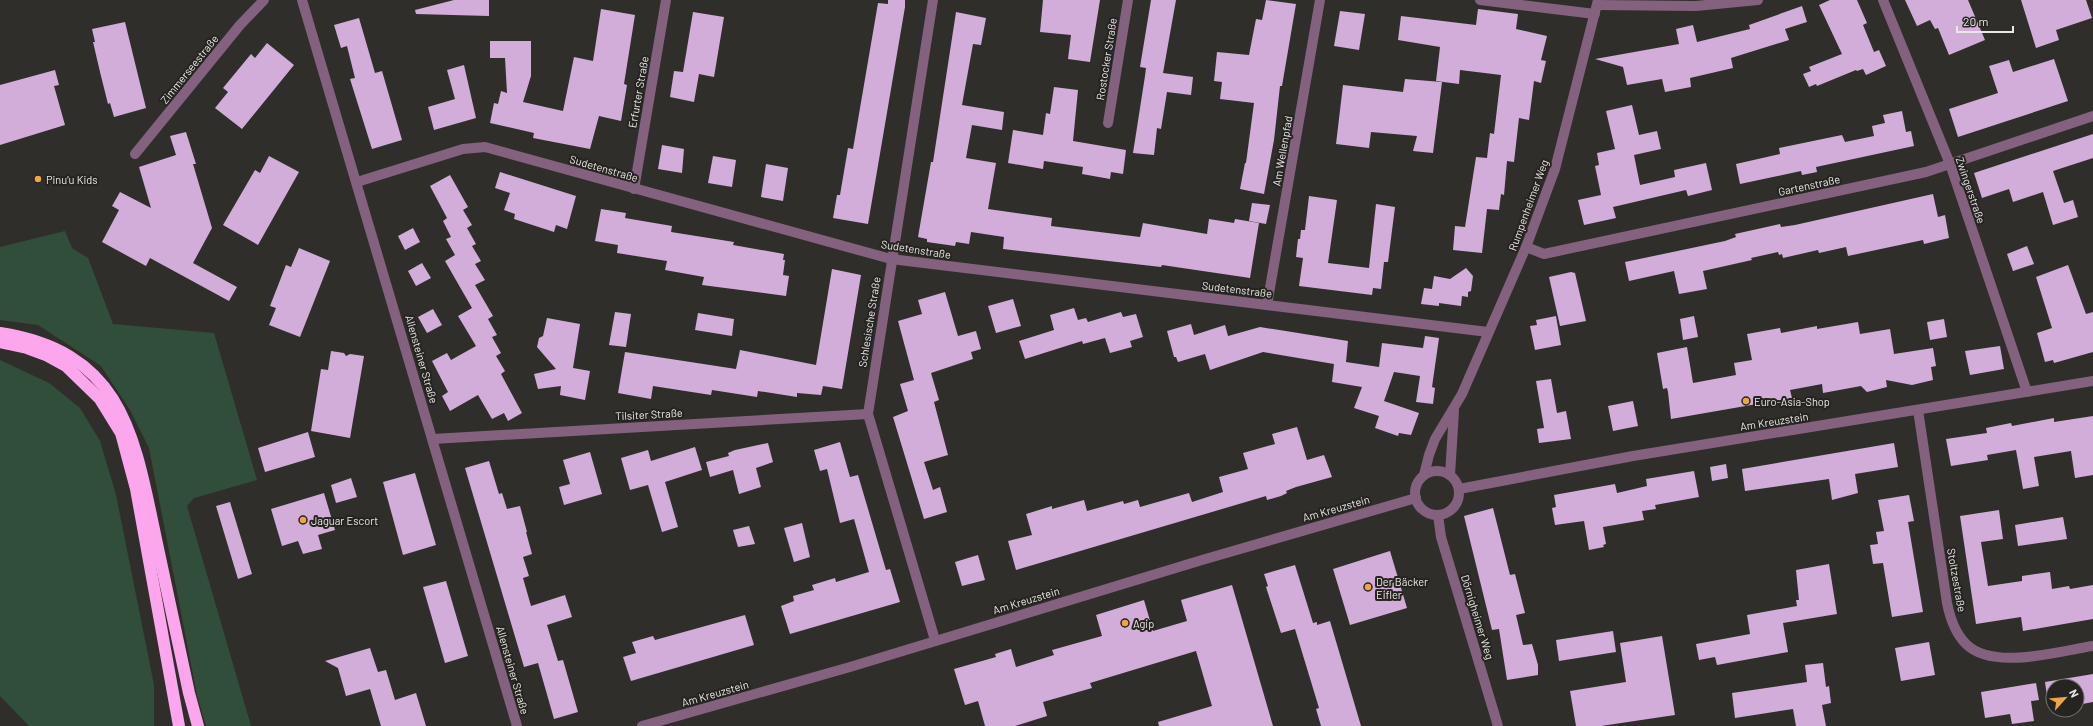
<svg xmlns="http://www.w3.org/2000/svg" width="2093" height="726" font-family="Barlow,sans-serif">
<rect width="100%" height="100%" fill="#302e2b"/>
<g fill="#314e3b">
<path d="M65 231 72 248 88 258 113 324 214 333 257 480 194 498 187 506 251 726H206L197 695 149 448 130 410 101 366 38 325 0 320V247Z"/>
<path d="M0 360 49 383 80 408 100 441 116 495 154 685V726H29L0 696Z"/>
</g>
<g fill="#d2adda">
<path d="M454 0H489V16L416 14 415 10Z"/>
<path d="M888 0H905V7L868 224 833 218 837 195H840L848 148 853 149 878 3 888 4Z"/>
<path d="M1043 0H1100L1090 62 1068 59 1071 35 1040 32Z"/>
<path d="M1151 0H1176L1163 73 1193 77 1191 95 1167 92 1161 129 1157 128 1154 155 1133 153 1145 76 1146 68 1140 67Z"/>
<path d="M1266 0 1296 4 1282 86H1280L1274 140 1264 194 1240 189 1245 163H1246L1254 103 1220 99 1222 82 1214 81 1217 52 1249 55 1256 19 1262 20Z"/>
<path d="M1830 0H1857L1867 23 1863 25 1874 52 1879 50 1886 66 1866 75 1863 69 1857 71 1856 70 1817 86 1816 84 1809 87 1803 74 1811 71 1809 67 1842 54 1819 5Z"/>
<path d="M1905 0H1968L1985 40 1949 55 1938 28 1935 29 1930 20 1917 26Z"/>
<path d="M2021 0H2086L2092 18 2056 30 2059 40 2036 48Z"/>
<path d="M1802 6 1807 22 1785 29 1789 40 1731 58 1733 68 1690 78 1691 87 1665 92 1662 79 1627 85 1623 67 1595 59 1679 44 1676 29 1693 25 1697 42 1750 29 1749 25Z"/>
<path d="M601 9 635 15 624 84 627 85 621 121 599 116 590 149 533 138 534 133 490 123 494 103 498 104 501 91 507 93 505 58H490V41H531V76L523 102 563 111 574 57 593 61Z"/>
<path d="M1478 9 1518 14 1516 29 1547 36 1541 60 1546 61 1541 83 1534 81 1529 120 1519 118 1514 162 1507 161 1504 195 1501 194 1499 210 1487 209 1482 253 1453 250 1455 226 1465 227 1476 157 1487 158 1490 133 1494 134 1501 75 1460 70 1459 84 1436 81 1440 47 1398 40 1401 16 1476 25Z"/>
<path d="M1340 11 1365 14 1359 50 1334 46Z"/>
<path d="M693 12 724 17 714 77 699 74 694 102 670 97 674 71 683 72Z"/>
<path d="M956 12 986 18 981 45 973 44 962 105 1004 112 1002 130 972 125 966 158 996 163 988 209 1052 218 1051 226 1140 237 1143 223 1207 234 1209 219 1234 223 1235 219 1259 223 1250 278 1162 265 1161 267 1003 249 1004 237 971 232 969 244 956 242 955 246 927 242V239L918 237 931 162H933Z"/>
<path d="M359 18 375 73 382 71 402 140 372 149 350 79 355 78 347 46 341 48 334 25Z"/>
<path d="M125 22 146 108 114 117 110 103 108 104 100 72 93 42H95L92 29Z"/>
<path d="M267 43 294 65 242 129 215 108 228 92 223 88 251 54 255 58Z"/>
<path d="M2054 59 2068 101 1958 137 1949 109 1998 93 1989 66 2009 60 2013 72Z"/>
<path d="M464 65 476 118 434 130 428 107 455 99 447 70Z"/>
<path d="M55 70 59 85 54 86 65 125 0 145V85Z"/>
<path d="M1405 79 1442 82 1433 153 1413 151 1417 136 1371 132 1369 148 1336 144 1343 85 1403 92Z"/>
<path d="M1054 87 1078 90 1073 141 1126 150 1123 174 1111 172 1110 179 1082 174 1083 167 1044 161 1043 169 1008 163 1013 130 1043 135 1046 113 1050 114Z"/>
<path d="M1632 105 1639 135 1657 131 1661 149 1634 155 1640 185 1675 177 1674 170 1706 163 1712 190 1688 196 1686 190 1613 207 1616 218 1584 225 1578 200 1601 195 1595 166 1599 165 1597 153 1615 149 1606 111Z"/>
<path d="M1902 111 1906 132 1911 131 1914 146 1816 167 1817 172 1802 175 1801 171 1740 184 1736 164 1780 154 1779 148 1842 135 1845 142 1874 136 1872 126 1885 123 1883 115Z"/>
<path d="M186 132 196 164H193L212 228 193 263 237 287 229 301 150 258 146 266 102 242 119 210 112 206 120 192 151 208 139 167 176 155 170 136Z"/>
<path d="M2093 134V158L2053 171 2064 203 2073 200 2078 217 2053 225 2043 192 2013 202 2009 189 1982 198 1974 173Z"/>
<path d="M662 145 684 149 682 173 658 169Z"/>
<path d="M269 156 299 172 258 245 223 225 255 170 260 173Z"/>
<path d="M713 156 736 160 732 187 708 183Z"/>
<path d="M766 164 788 168 783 201 761 197Z"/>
<path d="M500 172 576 196 567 229 556 225 554 232 514 219 515 214 504 210 510 193 495 188Z"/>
<path d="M450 175 468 207 463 210 472 225 467 228 476 244 472 246 481 261 475 264 485 280 475 285 493 316 488 319 497 335 492 337 501 353 496 356 505 371 501 374 522 413 508 421 504 413 492 419 478 395 450 411 442 396 448 392 432 361 447 353 451 360 476 346 458 316 472 308 445 261 455 255 446 239 451 237 443 221 447 218 430 186Z"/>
<path d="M1933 194 1938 217 1945 215 1949 238 1924 244 1923 240 1848 256 1846 247 1819 253 1818 250 1783 258 1782 254 1779 255 1778 252 1751 258 1752 260 1703 271 1707 289 1679 294 1674 271 1629 281 1625 262 1725 241 1736 237 1735 234 1780 224 1781 227 1795 225Z"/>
<path d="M1309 196 1337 200 1328 263 1369 268 1376 204 1395 207 1388 262H1384L1381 289 1373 288 1372 295 1299 286 1303 258 1296 257 1298 239H1300L1301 230H1305Z"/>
<path d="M1252 203 1270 205 1266 224 1249 221Z"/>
<path d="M601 209 626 213 625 218 672 226 671 232 734 242 733 245 784 254 783 260H785L783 275 789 276 786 296 702 285 704 277 665 270 667 261 617 253 618 245 595 241Z"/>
<path d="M413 228 420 242 405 250 398 236Z"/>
<path d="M2027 246 2034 264 2013 271 2007 254Z"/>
<path d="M299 248 330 261 300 337 269 325 276 308 270 306 286 265 291 267Z"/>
<path d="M422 263 431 278 416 286 408 271Z"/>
<path d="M2068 265 2086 314 2093 312V352L2054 363 2053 360 2045 362 2037 333 2052 328 2036 277Z"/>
<path d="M1466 268 1473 276 1471 291 1468 292V297L1462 296 1461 306 1439 303V306L1421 304 1424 288 1432 289 1434 276 1450 279Z"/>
<path d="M832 269 861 275 842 389 823 386 821 395 797 393V397L758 391 757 397 712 390 711 395 653 386 651 399 618 393 625 352 736 369 740 350 816 365Z"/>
<path d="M1571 272 1575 273 1586 321 1560 326 1549 277Z"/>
<path d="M945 292 958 336 976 331 981 349 971 352 973 359 931 373 939 400 934 402 948 455 924 462 933 490 940 487 947 512 924 519 893 417 908 411 900 384 914 380 898 321 922 314 918 300Z"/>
<path d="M1013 299 1021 326 996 333 988 306Z"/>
<path d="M1074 308 1078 320 1086 318 1088 322 1121 312 1123 317 1136 314 1143 337 1130 341 1132 347 1110 353 1105 338 1083 344 1082 341 1025 359 1019 341 1054 330 1050 315Z"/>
<path d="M433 309 442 325 427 333 418 317Z"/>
<path d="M615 312 631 314 626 347 609 345Z"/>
<path d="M698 313 734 319 732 336 695 330Z"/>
<path d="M1556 316 1561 345 1535 350 1530 326 1537 325 1536 320Z"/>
<path d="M1694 316 1698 337 1683 340 1680 319Z"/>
<path d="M547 318 580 324 573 368 590 371 585 400 560 395 561 386 538 389 534 374 556 369 537 347 539 338 543 336Z"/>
<path d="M1944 319 1947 337 1930 340 1927 322Z"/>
<path d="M1858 322 1860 334 1890 329 1894 354 1933 348 1936 366 1931 367 1933 380 1912 385 1886 380 1887 387 1867 392 1861 386 1823 393 1822 384 1790 390 1792 398 1671 419 1668 392 1667 388 1663 389 1657 353 1687 347 1693 383 1736 375 1734 363 1752 360 1747 334 1780 328 1781 333 1817 326V329Z"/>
<path d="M1191 324 1194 335 1225 325 1228 336 1260 327 1348 341 1346 362 1379 367 1382 343 1423 348 1425 336 1439 338 1432 387 1435 388 1433 404 1416 402 1420 376 1394 372 1384 401 1419 413 1411 435 1399 433 1398 436 1375 428 1379 416 1354 408 1362 387 1332 382 1334 364 1263 352 1210 370 1205 354 1178 362 1176 357H1174L1167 331Z"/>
<path d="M2000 346 2004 369 1970 375 1965 351Z"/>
<path d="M331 351 344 353 346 356 350 354 364 356 350 438 311 431 321 369 328 370Z"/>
<path d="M1551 379 1557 413 1566 411 1571 439 1539 443 1537 429 1544 428 1536 381Z"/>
<path d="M1633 401 1638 426 1613 431 1608 406Z"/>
<path d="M2093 416V475L2075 478 2071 451 2034 457 2039 486 2023 489 2016 450 1987 455 1988 460 1951 466 1946 439 1987 433 1986 428 2011 423 2012 426 2054 418V422Z"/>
<path d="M1297 427 1307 460 1324 455 1332 477 1296 487 1286 491 1287 493 1281 496 1267 500 1266 496 1016 570 1008 541 1032 535 1026 514 1052 506V509L1084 500 1087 511 1123 501 1124 504 1138 500 1140 507 1189 493 1192 502 1223 492 1219 477 1248 469 1243 453 1275 444 1272 434Z"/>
<path d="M308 432 315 457 265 472 258 448Z"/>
<path d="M840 442 850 477 858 475 886 570 890 569 900 602 790 634 781 606 794 601 793 596 814 590 812 585 835 578 836 582 869 572 854 519 840 523 827 469 820 471 814 450Z"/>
<path d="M768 443 773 462 756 468 761 487 739 494 733 470 710 477 706 462 729 456 728 453 735 450Z"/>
<path d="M1894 443 1898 467 1855 474 1858 493 1832 500 1829 479 1745 491 1742 469Z"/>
<path d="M695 447 702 470 665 482 678 527 662 532 648 485 630 490 621 458 648 450 651 461Z"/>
<path d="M590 452 602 494 564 505 559 487 570 484 563 460Z"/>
<path d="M489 461 499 494 502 493 507 509 520 506 527 532H526L532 554 523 557 529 576 523 578 531 606 565 595 572 617 547 625 558 661 563 660 578 712 554 719 538 663 524 667 465 468Z"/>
<path d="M1726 464 1728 478 1712 481 1710 467Z"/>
<path d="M1694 471 1699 497 1655 505 1656 509 1642 511 1644 520 1603 527 1606 544 1603 545 1604 547 1589 550 1584 521 1555 525 1552 508 1556 507 1554 495 1615 484 1617 493 1647 486 1646 479Z"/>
<path d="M415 473 436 545 403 555 383 482Z"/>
<path d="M351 478 357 497 336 503 331 485Z"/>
<path d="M324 493 335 530 318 535 322 549 303 554 298 541 282 546 271 509Z"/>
<path d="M1909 495 1914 521 1908 522 1923 612 1892 617 1883 563 1873 564 1870 545 1878 544 1876 532 1884 531 1878 500Z"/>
<path d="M230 502 252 574 238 579 216 506Z"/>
<path d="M1493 508 1510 575 1515 574 1525 613 1516 615 1523 645 1532 644 1538 665V675L1507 680 1499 629 1492 630 1464 516Z"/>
<path d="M1999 510 2003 539 1981 542 1988 586 2022 581V576L2050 572 2052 589 2069 586 2070 589 2093 585V619L2023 631 2021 617 1976 624 1960 516Z"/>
<path d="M2063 517 2067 539 2018 546 2015 525Z"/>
<path d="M802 523 810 557 794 562 784 528Z"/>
<path d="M749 526 755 544 738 547 733 530Z"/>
<path d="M1390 551 1407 608 1350 625 1333 569Z"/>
<path d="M978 555 985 580 962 586 955 562Z"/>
<path d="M1829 564 1837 614 1783 623 1788 652 1717 665 1715 657 1699 660 1696 644 1750 634 1747 615 1797 606 1796 600H1799L1796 570Z"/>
<path d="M1295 565 1313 623 1317 622V625L1330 621 1361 726H1321L1316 709 1319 708 1295 629 1281 633 1266 587 1268 586 1264 574Z"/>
<path d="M446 581 468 656 445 663 423 587Z"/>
<path d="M1232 585 1273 726H1159L1158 722 1212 706 1196 651 1090 683 1092 688 1043 702 1047 716 1015 726H985L978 701 965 705 954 669 996 657 995 654 1011 649 1016 667 1054 655 1052 650 1102 636 1096 615 1144 600 1153 631 1187 621 1181 600Z"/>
<path d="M745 615 754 645 631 681 623 657 636 653 632 642 653 636 655 640Z"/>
<path d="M1613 631 1616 652 1559 661 1556 640Z"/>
<path d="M1662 636 1675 715 1601 726H1576L1570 691 1626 682 1620 643Z"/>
<path d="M1929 642 1935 675 1901 681 1895 648Z"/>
<path d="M370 648 378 672 386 670 395 700 416 693 426 726H381L370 689 346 696 338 668 325 661Z"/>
<path d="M1823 663 1826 687 1829 686 1831 703 1822 705 1826 726H1796L1793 709 1735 718 1732 693 1807 682 1805 665Z"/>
<path d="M2093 674V702L2077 705V686H2053V695L2047 696 2045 682Z"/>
<path d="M2036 683 2039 700 2031 701 2034 721 2012 724 2010 714 1985 718 1981 692Z"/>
</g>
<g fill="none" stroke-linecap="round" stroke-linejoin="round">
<g stroke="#84617e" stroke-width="10">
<path d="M302 0 517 726"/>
<path d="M933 0 868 414 935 640"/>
<path d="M1480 0 1595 14"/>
<path d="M1883 0 1950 164 2027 392"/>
<path d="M1597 5 1696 6 1758 0"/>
<path d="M1108 123 1128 0"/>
<path d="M135 154 240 25 264 0"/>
<path d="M357 182 463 149 485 147 891 259 1488 332"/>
<path d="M634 189 666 0"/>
<path d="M1526 247 1544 254 1926 172 2093 116"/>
<path d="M1267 305 1320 0"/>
<path d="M1918 410 1947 603C1950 618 1955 633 1966 644 1993 671 2059 651 2093 646"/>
<path d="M433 439 868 414"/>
<path d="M1438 515 1441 537 1498 726"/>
</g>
<g stroke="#84617e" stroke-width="10">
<circle cx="1437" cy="493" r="22"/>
<path d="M1424 475 1429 455 1435 439 1462 394 1526 247 1555 169 1598 0"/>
<path d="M1450 475 1454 411"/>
<path d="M1459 489 1633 456 2093 381"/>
<path d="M642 726 850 667 1202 560 1416 498"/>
</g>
<g stroke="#fba6ed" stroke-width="12">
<path d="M0 333C123 352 134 435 156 539 167 590 178 642 189 693L198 726"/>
<path d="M0 342 27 348 46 355 66 366 100 399 121 433 136 489 179 726"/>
</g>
</g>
<g fill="#f1a540" stroke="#262421" stroke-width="1.5">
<circle cx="38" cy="179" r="4"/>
<circle cx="1746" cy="401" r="4"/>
<circle cx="303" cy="520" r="4"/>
<circle cx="1368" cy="587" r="4"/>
<circle cx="1125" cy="623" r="4"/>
</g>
<g text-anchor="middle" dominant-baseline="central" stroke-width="4" stroke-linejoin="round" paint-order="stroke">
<g font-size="11" fill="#eae8e6" stroke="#262421">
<text transform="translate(1106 59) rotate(-81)">Rostocker Straße</text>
<text transform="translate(189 69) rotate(-51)">Zimmerseestraße</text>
<text transform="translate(638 92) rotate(-80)">Erfurter Straße</text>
<text transform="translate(1282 151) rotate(-80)">Am Wellenpfad</text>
<text transform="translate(604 168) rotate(16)">Sudetenstraße</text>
<text transform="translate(1809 185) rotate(-12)">Gartenstraße</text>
<text transform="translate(1971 190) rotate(71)">Zwingerstraße</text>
<text transform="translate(1528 205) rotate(-70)">Rumpenheimer Weg</text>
<text transform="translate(916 249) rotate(9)">Sudetenstraße</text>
<text transform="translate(1237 289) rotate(7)">Sudetenstraße</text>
<text transform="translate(869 322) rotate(-81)">Schlesische Straße</text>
<text transform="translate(422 359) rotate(74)">Allensteiner Straße</text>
<text transform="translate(649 414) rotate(-3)">Tilsiter Straße</text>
<text transform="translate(1774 421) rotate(-9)">Am Kreuzstein</text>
<text transform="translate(1336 508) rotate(-16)">Am Kreuzstein</text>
<text transform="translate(1957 580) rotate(80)">Stoltzestraße</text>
<text transform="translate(1026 600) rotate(-17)">Am Kreuzstein</text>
<text transform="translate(1478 617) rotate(73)">Dörnigheimer Weg</text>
<text transform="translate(513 670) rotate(74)">Allensteiner Straße</text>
<text transform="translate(715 693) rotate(-16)">Am Kreuzstein</text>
</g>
<g font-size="11" fill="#eae8e6" stroke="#262421" text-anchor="start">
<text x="46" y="179">Pinu'u Kids</text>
<text x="1754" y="401">Euro-Asia-Shop</text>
<text x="311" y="520">Jaguar Escort</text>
<text x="1376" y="581">Der Bäcker<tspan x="1376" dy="13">Eifler</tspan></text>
<text x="1133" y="623">Agip</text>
</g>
</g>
<g transform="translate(2065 698) rotate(63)"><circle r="19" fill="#262421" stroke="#747270"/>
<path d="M0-3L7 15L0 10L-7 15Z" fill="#f1a540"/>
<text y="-6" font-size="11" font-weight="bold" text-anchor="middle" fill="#eae8e6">N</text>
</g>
<path d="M1957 26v6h56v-6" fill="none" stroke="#eae8e6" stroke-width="2"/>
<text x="1963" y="26" font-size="12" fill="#eae8e6" stroke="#262421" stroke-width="3" paint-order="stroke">20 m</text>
</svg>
